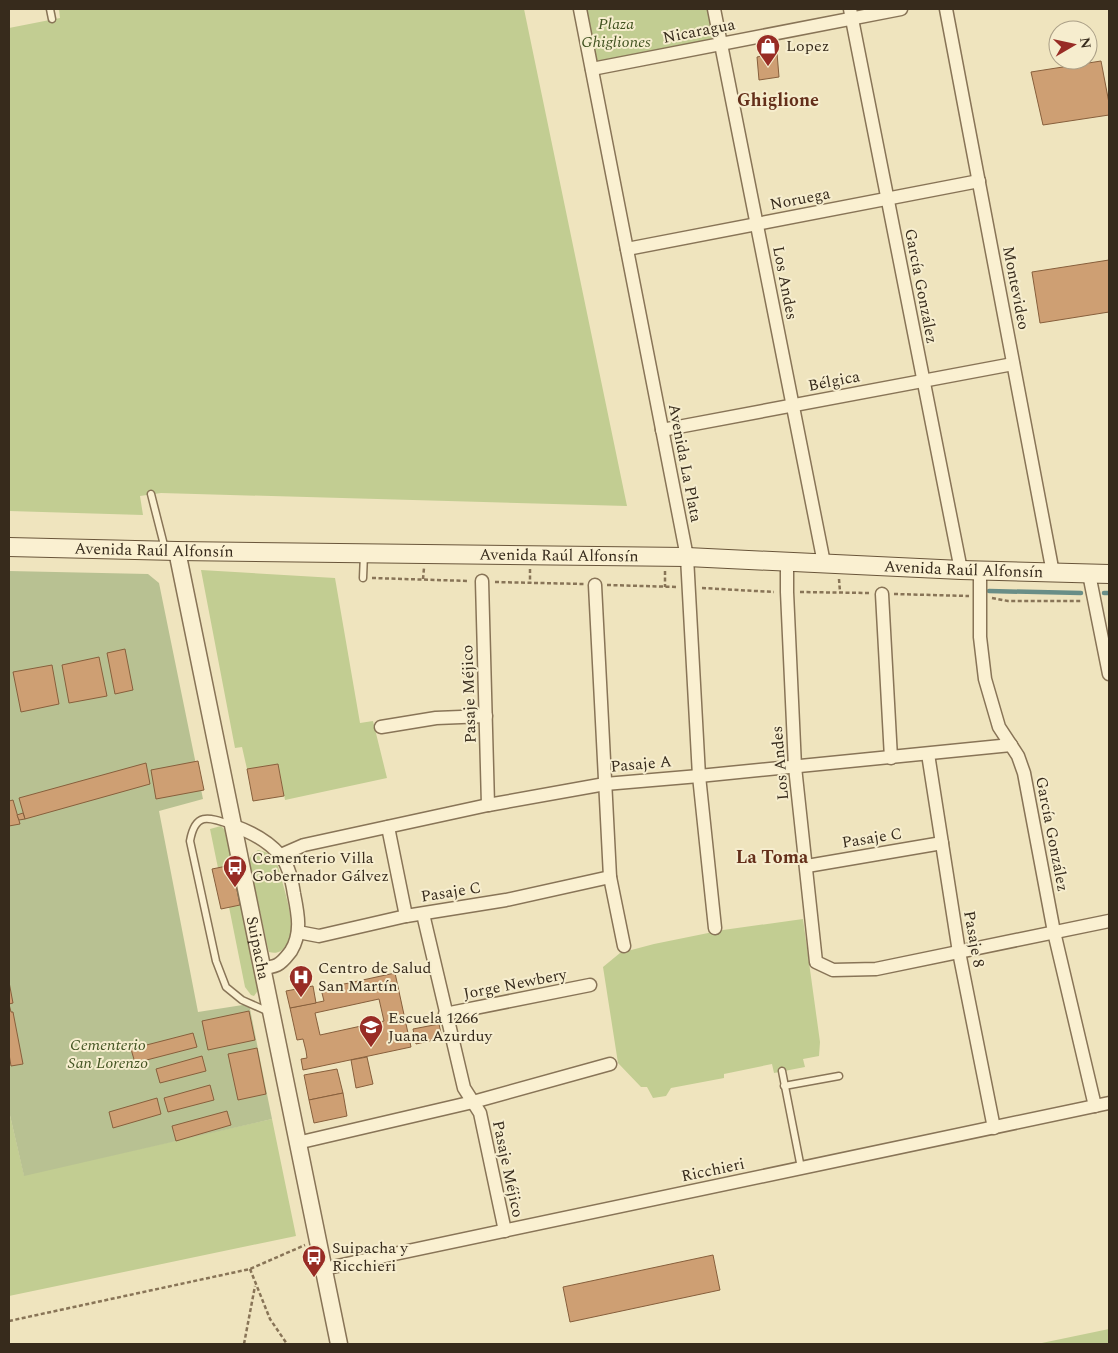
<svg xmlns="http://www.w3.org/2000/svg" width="1118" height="1353" font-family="Spectral,serif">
<rect width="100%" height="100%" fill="#efe4be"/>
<g fill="#c2cd92">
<path d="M59 9H524L627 506 161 493 140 496 143 515 9 511V28L60 18Z"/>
<path d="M585 9H710L714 39 600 62 595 59Z"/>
<path d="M201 570 335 578 360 723 373 721 387 778 285 800 278 764 247 769 242 747 235 748Z"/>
<path d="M221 826 225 830 232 865 218 868 210 829Z"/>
<path d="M258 850C269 852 273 857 278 866 283 888 299 927 286 946 281 952 277 954 269 952L267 944 249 860 252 854Z"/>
<path d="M240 905 250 935 259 989 254 996 251 995 245 987 229 907Z"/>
<path d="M803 919 820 1042 819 1056 803 1059 805 1067 774 1073 772 1064 724 1074V1078L671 1088 666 1096 653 1098 647 1087H641L618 1063 603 967 620 953 654 944 723 930Z"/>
<path d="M9 1111 24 1175 272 1119 296 1236 9 1296Z"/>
<path d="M1109 1329V1344H1037Z"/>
</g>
<path fill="#b8c192" d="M9 571 148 574 159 583 203 799 159 811 198 1012 249 1004 272 1119 24 1176 9 1111Z"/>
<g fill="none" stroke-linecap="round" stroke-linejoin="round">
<g stroke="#698e87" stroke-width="4.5">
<path d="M989 591 1081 593"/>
<path d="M1104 593H1109"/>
</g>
</g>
<g fill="#ce9f73" stroke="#875f3c" fill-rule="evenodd">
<path d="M777 53 779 77 759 80 757 57Z"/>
<path d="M1101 61 1109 103V115L1043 125 1031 72Z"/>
<path d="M1109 260V312L1040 323 1032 272Z"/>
<path d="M125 649 133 690 115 694 107 653Z"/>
<path d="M99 657 107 696 69 703 62 665Z"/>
<path d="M52 665 59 704 21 712 13 672Z"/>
<path d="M198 761 204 790 156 799 151 770Z"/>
<path d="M146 763 150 784 25 819 19 798Z"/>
<path d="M278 764 284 796 253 801 247 769Z"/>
<path d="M13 800 20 824 9 826V801Z"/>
<path d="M23 813 25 819 19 820 17 815Z"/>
<path d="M232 865 240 905 221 909 212 869Z"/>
<path d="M395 973 411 1047 303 1070 301 1059 307 1058 306 1051 303 1039 297 1040 290 1008 324 1001 321 989ZM379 999 384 1021 320 1035 315 1013Z"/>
<path d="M9 982 13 1003 9 1004 11 1012H13L23 1064 11 1066 9 1054Z"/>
<path d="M313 986 316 1003 290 1008 286 991Z"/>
<path d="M249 1011 255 1040 208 1050 202 1021Z"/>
<path d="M439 1024 442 1038 416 1044 413 1029Z"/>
<path d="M193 1033 197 1047 135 1063 131 1049Z"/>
<path d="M257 1048 266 1094 238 1100 228 1054Z"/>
<path d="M202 1056 206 1071 160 1083 156 1069Z"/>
<path d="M367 1057 373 1084 356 1088 351 1060Z"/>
<path d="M337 1069 343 1093 309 1100 304 1075Z"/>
<path d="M210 1085 214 1100 168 1112 164 1098Z"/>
<path d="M343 1093 347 1116 314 1123 309 1100Z"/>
<path d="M157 1098 161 1114 113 1128 109 1112Z"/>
<path d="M227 1111 231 1125 176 1141 172 1126Z"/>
<path d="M713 1255 720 1290 570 1322 563 1287Z"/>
</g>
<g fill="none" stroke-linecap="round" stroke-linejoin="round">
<g stroke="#887457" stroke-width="9">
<g id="service">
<path d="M50 9 52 19"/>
<path d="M151 494 165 549"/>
<path d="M363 578 364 554"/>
<path d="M231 825C207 816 195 813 190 841L216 961 226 987 242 1000 269 1012"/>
<path d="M782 1071 801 1168"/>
<path d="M784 1086 839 1076"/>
</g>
</g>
<g stroke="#887457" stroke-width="15">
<g id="minor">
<path d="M580 9 687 557 699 776 715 928"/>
<path d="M714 9 824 563"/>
<path d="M850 9 961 570"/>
<path d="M946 9 1053 573"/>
<path d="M592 69 901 9"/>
<path d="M627 249 979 181"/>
<path d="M662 430 1013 364"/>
<path d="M787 561V592L795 767 816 962 833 970 876 969 1109 921"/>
<path d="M980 571V637L985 679 999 727 1018 756 1024 773 1054 932 1095 1106"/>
<path d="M1089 574 1109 674"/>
<path d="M482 581 488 805"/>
<path d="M595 585 610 877 624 946"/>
<path d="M882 594 891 758"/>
<path d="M381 727 436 718 486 716"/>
<path d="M928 754 959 952 994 1128"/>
<path d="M234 826C251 832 268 841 280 855 289 865 292 881 294 894 298 914 302 933 291 951 287 956 283 962 277 965 273 967 267 967 262 969"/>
<path d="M388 827 406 916"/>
<path d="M281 855 304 845 488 805 605 784 699 776 1011 745"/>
<path d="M807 866 942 843"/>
<path d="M423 914 464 1088 480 1113 505 1231"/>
<path d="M298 932 319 936 406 916 506 900 610 877"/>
<path d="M445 1014 590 985"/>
<path d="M297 1143 473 1102 610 1064"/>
<path d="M323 1269 1109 1103"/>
</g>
</g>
<g stroke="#887457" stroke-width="19">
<g id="tertiary">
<path id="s1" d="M177 551C232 815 283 1080 339 1344"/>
</g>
</g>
<g stroke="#69553a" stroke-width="20">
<g id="secondary">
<path id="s2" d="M9 547 177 551 687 557 961 570 1109 574"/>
</g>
</g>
<g stroke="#887457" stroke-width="2.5" stroke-dasharray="4 2.5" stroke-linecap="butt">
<path d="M530 569V583"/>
<path d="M665 571V587"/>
<path d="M372 578 469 581"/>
<path d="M423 579 424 568"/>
<path d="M839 579 840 592"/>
<path d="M495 582 584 584"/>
<path d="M607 585 677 587"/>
<path d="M702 588 774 592"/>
<path d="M800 592 869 593"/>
<path d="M894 594 969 596"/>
<path d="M992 598 1008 601H1081"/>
<path d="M250 1269 270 1319 287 1344"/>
<path d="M9 1321 250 1269 305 1245"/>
<path d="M244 1344 255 1286"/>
</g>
<use href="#service" stroke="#faf0d1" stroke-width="6"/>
<use href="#minor" stroke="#faf0d1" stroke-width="12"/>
<use href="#tertiary" stroke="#faf0d1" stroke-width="16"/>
<use href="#secondary" stroke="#faf0d1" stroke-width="18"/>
</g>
<defs>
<g id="shop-pin" transform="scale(1.25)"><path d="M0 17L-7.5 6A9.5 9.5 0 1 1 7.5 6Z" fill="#982c25" stroke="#f6edce"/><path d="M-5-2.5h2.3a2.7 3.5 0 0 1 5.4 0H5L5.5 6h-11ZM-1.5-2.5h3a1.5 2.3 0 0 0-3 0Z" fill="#fff"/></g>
<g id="bus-pin" transform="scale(1.25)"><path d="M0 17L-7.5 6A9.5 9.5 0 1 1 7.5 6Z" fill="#982c25" stroke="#f6edce"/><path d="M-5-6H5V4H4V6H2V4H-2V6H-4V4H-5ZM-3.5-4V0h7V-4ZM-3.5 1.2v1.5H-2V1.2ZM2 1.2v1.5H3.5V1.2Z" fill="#fff"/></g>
<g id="hospital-pin" transform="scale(1.25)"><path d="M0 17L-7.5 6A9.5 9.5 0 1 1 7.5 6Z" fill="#982c25" stroke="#f6edce"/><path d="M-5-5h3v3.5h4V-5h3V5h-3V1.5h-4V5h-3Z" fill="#fff"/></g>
<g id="school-pin" transform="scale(1.25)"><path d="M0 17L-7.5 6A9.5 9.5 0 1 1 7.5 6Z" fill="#982c25" stroke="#f6edce"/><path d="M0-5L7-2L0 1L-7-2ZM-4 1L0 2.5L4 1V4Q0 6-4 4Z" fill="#fff"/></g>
</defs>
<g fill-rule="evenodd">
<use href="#shop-pin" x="768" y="46"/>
<use href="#bus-pin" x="235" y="867"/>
<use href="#hospital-pin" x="301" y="977"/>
<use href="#school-pin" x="371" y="1027"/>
<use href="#bus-pin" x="314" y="1257"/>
</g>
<g text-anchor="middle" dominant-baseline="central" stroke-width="4" stroke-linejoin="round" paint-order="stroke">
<g font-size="16" font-style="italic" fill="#435422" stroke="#f6edce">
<text x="616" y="24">Plaza<tspan x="616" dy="18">Ghigliones</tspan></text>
<text x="108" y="1045">Cementerio<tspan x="108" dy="18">San Lorenzo</tspan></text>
</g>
<g font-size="16" fill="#372b1c" stroke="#f6edce">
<text transform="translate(699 31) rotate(-11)">Nicaragua</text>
<text transform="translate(800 199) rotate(-11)">Noruega</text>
<text transform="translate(785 283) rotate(79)">Los Andes</text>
<text transform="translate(921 286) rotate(79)">García González</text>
<text transform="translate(1016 288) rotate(79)">Montevideo</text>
<text transform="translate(834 381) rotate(-11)">Bélgica</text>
<text transform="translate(685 463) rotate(79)">Avenida La Plata</text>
<text stroke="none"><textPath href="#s2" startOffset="145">Avenida Raúl Alfonsín</textPath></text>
<text stroke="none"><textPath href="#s2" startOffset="550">Avenida Raúl Alfonsín</textPath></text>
<text stroke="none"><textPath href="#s2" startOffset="955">Avenida Raúl Alfonsín</textPath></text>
<text transform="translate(469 694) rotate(-92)">Pasaje Méjico</text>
<text transform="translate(780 763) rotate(-95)">Los Andes</text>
<text transform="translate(641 764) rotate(-5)">Pasaje A</text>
<text transform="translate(1052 834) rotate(79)">García González</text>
<text transform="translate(872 838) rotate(-9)">Pasaje C</text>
<text transform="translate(451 892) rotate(-9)">Pasaje C</text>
<text transform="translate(974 939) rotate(80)">Pasaje 8</text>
<text stroke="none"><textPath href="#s1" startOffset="405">Suipacha</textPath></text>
<text transform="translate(515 984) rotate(-11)">Jorge Newbery</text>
<text transform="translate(508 1169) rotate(78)">Pasaje Méjico</text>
<text transform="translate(713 1170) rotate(-12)">Ricchieri</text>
</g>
<g font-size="16" fill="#372b1c" stroke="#f6edce" text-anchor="start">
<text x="786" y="46">Lopez</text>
<text x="252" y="858">Cementerio Villa<tspan x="252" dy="18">Gobernador Gálvez</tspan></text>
<text x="318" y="968">Centro de Salud<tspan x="318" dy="18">San Martín</tspan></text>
<text x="388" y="1018">Escuela 1266<tspan x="388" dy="18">Juana Azurduy</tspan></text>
<text x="332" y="1248">Suipacha y<tspan x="332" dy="18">Ricchieri</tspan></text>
</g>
<g font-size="18" font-weight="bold" fill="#642f1a" stroke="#f6edce">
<text x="778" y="100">Ghiglione</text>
<text x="772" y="857">La Toma</text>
</g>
</g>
<rect width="1118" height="1353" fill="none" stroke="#372b1c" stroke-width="20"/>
<g transform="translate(1073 45) rotate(81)"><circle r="24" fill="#f6edce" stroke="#aa9f87"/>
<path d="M0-4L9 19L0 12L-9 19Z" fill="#982c25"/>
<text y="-8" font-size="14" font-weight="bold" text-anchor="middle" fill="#372b1c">N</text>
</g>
</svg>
